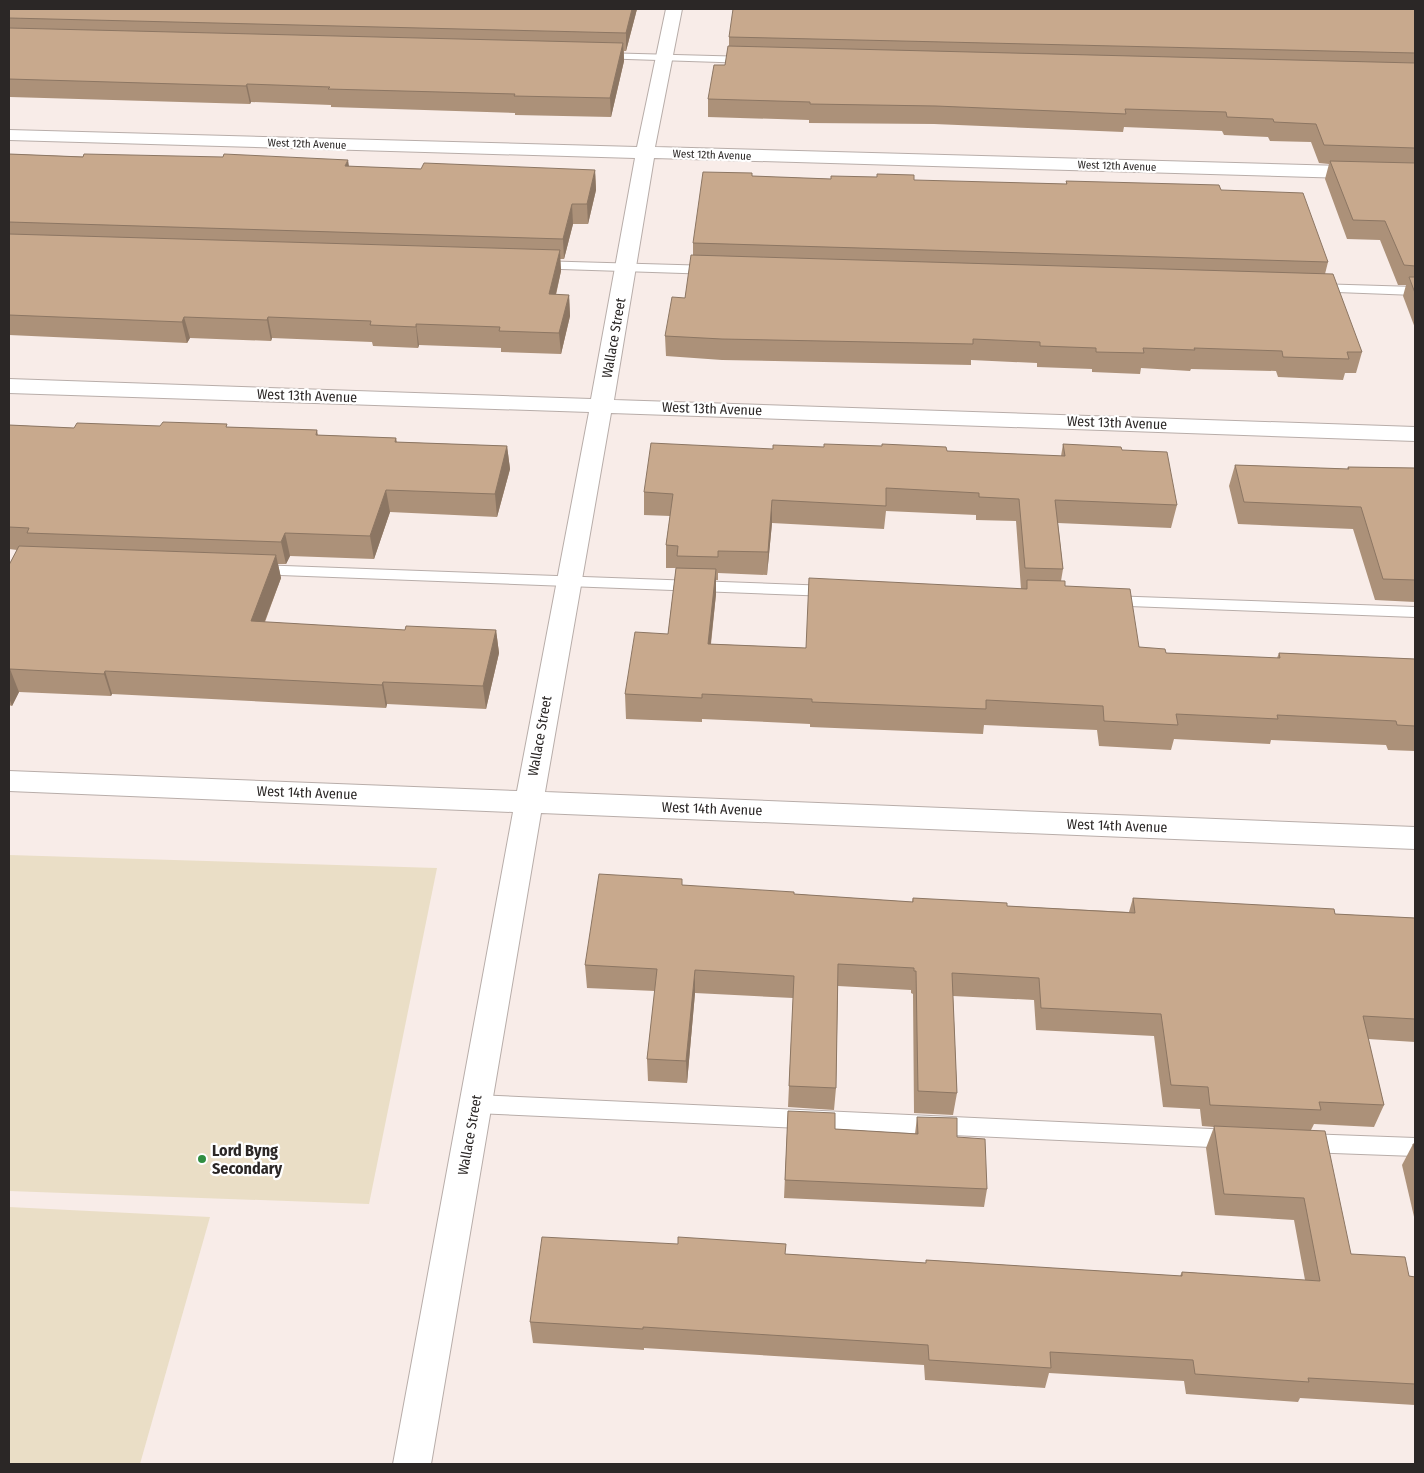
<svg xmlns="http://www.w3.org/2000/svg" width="1424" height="1473" font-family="'Fira Sans Condensed',sans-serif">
<rect width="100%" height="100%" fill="#f8ece8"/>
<g fill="#eadec6">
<path d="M9 855 437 868 369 1204 9 1191Z"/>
<path d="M9 1207 210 1217 140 1464H9Z"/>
</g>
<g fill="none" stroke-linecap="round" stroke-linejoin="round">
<g stroke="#b8ada9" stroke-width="2">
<g id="service">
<path d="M601 53 750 57 755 60 750 63 597 58 596 56Z"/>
<path d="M536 261 713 266 719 270 713 274 531 268 530 265 531 262Z"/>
<path d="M1316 284 1415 287V295L1311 291 1310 288Z"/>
<path d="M257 565 830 586 836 587 838 591 836 595 830 596 251 574 249 570 251 566Z"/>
<path d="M1109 596 1415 607V617L1103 605 1101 601 1103 597Z"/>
<path d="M475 1095 1232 1130 1240 1132 1243 1139 1240 1146 1232 1148 475 1113 468 1110 464 1104 468 1098Z"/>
<path d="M1306 1134 1415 1138V1156L1306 1152 1298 1150 1295 1143 1298 1136Z"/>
</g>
</g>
<g stroke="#b8ada9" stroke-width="2">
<path id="minor" d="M666 9H682L655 147 1415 168V180L654 158 614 400 1415 427V441L611 413 545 792 1415 827V849L541 813 431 1464H393L513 812 9 791V771L517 791 589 412 9 393V379L591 399 635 158 9 140V130L637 147Z"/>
</g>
<use href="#service" fill="#fff" fill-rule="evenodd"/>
<use href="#minor" fill="#fff" fill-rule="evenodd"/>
</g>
<g fill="#ac9179" fill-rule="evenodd">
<path d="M9 9H637L626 51H624V61L611 117 515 115V113L331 107V105L251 102 250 104 10 97 9 98Z"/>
<path d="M1415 9V328L1403 296 1406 285H1398L1380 240 1347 239 1325 179 1329 164 1319 163 1311 142 1270 141 1268 137 1224 135 1222 131 1124 127 1123 132 934 124 809 123V120L708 117V99L725 65 729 46V37Z"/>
<path d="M9 154 421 169 595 170 596 190 588 224H573L564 259H560L561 271 556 295H569L570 316 561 354 501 352V348L419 345 418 348 373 346 372 342 272 338 271 341 190 338 187 343 9 335Z"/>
<path d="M752 176 831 179 1066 184V181L1221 190 1328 262 1325 274 1362 352 1356 373H1345L1343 380 1278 377 1276 371 1191 369 1190 371 1141 368 1140 374 1092 372V369L1037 367V363L971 360V365L722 360 666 356 665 336 685 298 693 255V243Z"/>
<path d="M9 425 74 428 160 426 228 427 317 430 318 435 396 438 397 442 507 446 510 469 497 517 390 512 374 559 290 556 286 564H278L281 578 265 622 405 630H496L499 653 486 709 387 704 386 708 112 694 111 696 19 692 12 706 9 705V565L17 550 9 549Z"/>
<path d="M1063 444 1122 450 1177 505 1171 528 1058 523 1063 569 1061 581 1065 586 1139 647 1166 653 1277 658 1279 653 1415 659V751L1388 750 1386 745 1271 740 1270 744 1174 739 1171 750 1099 746 1097 730 984 725 983 734 810 727V724L702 719V722L626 719 625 694 668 634 676 568H666V545L670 516 644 515V492L773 449 947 451 1061 456ZM886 511 976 515V520L1016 521 1021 589 805 648 711 644 716 594V580H718V573L767 575 772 523 884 529Z"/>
<path d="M1235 465 1347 469 1348 467 1415 468V602L1375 600 1353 529 1238 524 1229 486Z"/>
<path d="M682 885 794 894 912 902 913 898 1007 906 1129 912 1133 898 1335 914 1415 918V1042L1368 1039 1384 1105 1374 1127 1314 1124 1311 1130 1351 1254 1409 1276 1415 1277V1405L1300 1398 1298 1402 1186 1394 1184 1381 1049 1373 1045 1388 925 1380 924 1365 644 1348V1350L533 1343 530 1322 785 1254 926 1263V1260L1180 1276 1182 1272 1305 1280 1294 1220 1215 1215 1206 1148 1214 1127 1202 1126 1200 1109 1163 1107 1154 1036 1036 1030 1034 1000 953 996 957 1093 953 1115 914 1113 913 994 911 993V990L838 986 836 1088 834 1110 788 1107 793 998 695 993 687 1083 648 1081 647 1059 655 991 587 988 585 965Z"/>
<path d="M788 1111 835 1129 915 1134 917 1117 957 1137 987 1189 984 1207 784 1198Z"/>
<path d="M1413 1144H1415V1221L1402 1165Z"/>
</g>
<g fill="#8c7663">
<path d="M632 9H637L626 51V33Z"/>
<path d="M623 43 624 61 611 117 610 98Z"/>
<path d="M247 84 251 102 250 104 246 86Z"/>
<path d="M348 160 351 179 345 166Z"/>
<path d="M595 170 596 190 588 224 587 204Z"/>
<path d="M572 204 573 224 564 259 563 239Z"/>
<path d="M560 250 561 271 551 315 549 294Z"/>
<path d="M569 295 570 316 561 354 559 333Z"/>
<path d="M184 317 190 338 187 343 182 322Z"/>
<path d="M268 317 272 338 271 341 267 320Z"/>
<path d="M416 324 419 345 418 348 416 327Z"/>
<path d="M507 446 510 469 497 517 495 494Z"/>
<path d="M386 490 390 512 374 559 370 536Z"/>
<path d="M772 500V523L767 575 768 552Z"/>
<path d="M285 533 290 556 286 564 281 542Z"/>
<path d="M276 555 281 578 256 644 251 621Z"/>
<path d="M716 569V594L708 668V644Z"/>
<path d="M496 630 499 653 486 709 483 686Z"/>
<path d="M10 669 19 692 12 706 9 698V671Z"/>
<path d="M105 671 112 694 111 696 104 674Z"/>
<path d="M383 682 387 704 386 708 382 685Z"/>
<path d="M695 970V993L687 1083 686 1061Z"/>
</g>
<g fill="#c8a98d" stroke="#8c7663">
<path d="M9 9H632L626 33 9 18Z"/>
<path d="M733 9H1415V53L729 37Z"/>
<path d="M9 28 623 43 610 98 514 96 515 94 328 89 330 87 247 84 246 86 9 79Z"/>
<path d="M728 46 1415 63V148L1324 145 1316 124 1274 122 1273 119 1227 117 1226 112 1125 109 1126 114 936 106 810 104V102L708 99 714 65H725Z"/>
<path d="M9 154 83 157 84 154 223 157 224 154 348 160 345 166 421 169 424 163 595 170 587 204H572L563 239 9 222Z"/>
<path d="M1330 161 1415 163V266L1404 265 1385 221 1353 220Z"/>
<path d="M703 172 752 173V176L831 179V176L877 177V174L914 175V180L1067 184 1066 181 1219 185 1221 190 1303 193 1328 262 693 243Z"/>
<path d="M9 234 560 250 549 294 569 295 559 333 499 331 500 327 416 324V327L370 325 371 321 268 317 267 320 184 317 182 322 9 315Z"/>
<path d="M691 255 1333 274 1362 352H1347L1349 359 1283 357 1282 351 1194 348 1195 350 1143 348 1144 353 1096 352V348L1040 346V342L973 339V344L722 339 665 336 672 297 685 298Z"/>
<path d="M1409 277H1415V293Z"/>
<path d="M163 422 227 424 226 427 317 430 316 435 396 438 395 442 507 446 495 494 386 490 370 536 285 533 281 542 27 533 29 528 9 527V425L74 428 77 423 160 426Z"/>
<path d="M651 443 773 449V445L824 447V444L882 446V444L946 447 947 451 1065 456 1063 444 1121 447 1122 450 1167 452 1177 505 1055 500 1063 569 1025 568 1019 499 979 497V493L886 488V506L772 500 768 552 718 551V557L677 556 678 546 666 545 673 494 644 492Z"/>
<path d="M1235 465 1349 469 1348 467 1415 468V580L1383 579 1361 507 1244 502Z"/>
<path d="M19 546 276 555 251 621 405 630 406 626 496 630 483 686 383 682 382 685 105 671 104 674 10 669 9 671V565Z"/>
<path d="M676 568 716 569 708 644 806 648 809 578 1027 589V580L1065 581V586L1130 589 1139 647 1165 649 1166 653 1280 658 1279 653 1415 659V726L1397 725 1396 721 1277 715 1278 719 1176 714 1178 725 1104 721 1103 706 986 700V709L812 702V699L702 694V698L625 694 635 632 668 634Z"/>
<path d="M599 874 682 879V885L794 892V894L913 902V898L1007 903V906L1135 913 1133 898 1334 909 1335 914 1415 918V1019L1363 1016 1384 1105 1319 1102 1321 1110 1210 1105 1208 1087 1171 1085 1161 1014 1041 1008 1039 978 952 973 957 1093 918 1091 916 971H914V968L838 964 836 1088 789 1086 794 976 695 970 686 1061 647 1059 657 969 585 965Z"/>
<path d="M788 1111 835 1113V1129L918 1134 917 1117 957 1118V1137L985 1139 987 1189 785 1180Z"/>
<path d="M1214 1126 1325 1131 1351 1254 1405 1257 1409 1276 1415 1277V1384L1308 1378 1309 1382 1195 1374 1193 1360 1050 1352 1051 1368 929 1360 928 1345 643 1327V1329L530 1322 542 1237 678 1244V1237L786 1244 785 1254 926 1263V1260L1182 1276V1272L1320 1281 1304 1198 1224 1194Z"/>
<path d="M1413 1144H1415V1152Z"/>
</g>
<circle fill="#308e41" stroke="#fff" stroke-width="2" cx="202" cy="1159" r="5"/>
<g text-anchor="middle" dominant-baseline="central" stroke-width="4.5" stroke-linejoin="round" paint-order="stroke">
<g font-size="11" fill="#2b2726" stroke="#fff">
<text transform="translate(307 144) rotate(2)">West 12th Avenue</text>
<text transform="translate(712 155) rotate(2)">West 12th Avenue</text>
<text transform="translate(1117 166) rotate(2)">West 12th Avenue</text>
</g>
<g font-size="14" fill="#2b2726" stroke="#fff">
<text transform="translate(614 338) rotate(-80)">Wallace Street</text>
<text transform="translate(307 396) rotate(2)">West 13th Avenue</text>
<text transform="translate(712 409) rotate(2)">West 13th Avenue</text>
<text transform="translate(1117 423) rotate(2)">West 13th Avenue</text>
<text transform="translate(540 736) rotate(-80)">Wallace Street</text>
<text transform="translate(307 793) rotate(2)">West 14th Avenue</text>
<text transform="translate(712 809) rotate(2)">West 14th Avenue</text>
<text transform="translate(1117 826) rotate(2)">West 14th Avenue</text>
<text transform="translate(470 1135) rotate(-80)">Wallace Street</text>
</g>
<g font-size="16" font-weight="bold" fill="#2b2726" stroke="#fff" text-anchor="start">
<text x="212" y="1150">Lord Byng<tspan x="212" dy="18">Secondary</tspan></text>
</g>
</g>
<rect width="1424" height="1473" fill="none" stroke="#2b2726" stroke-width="20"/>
</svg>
